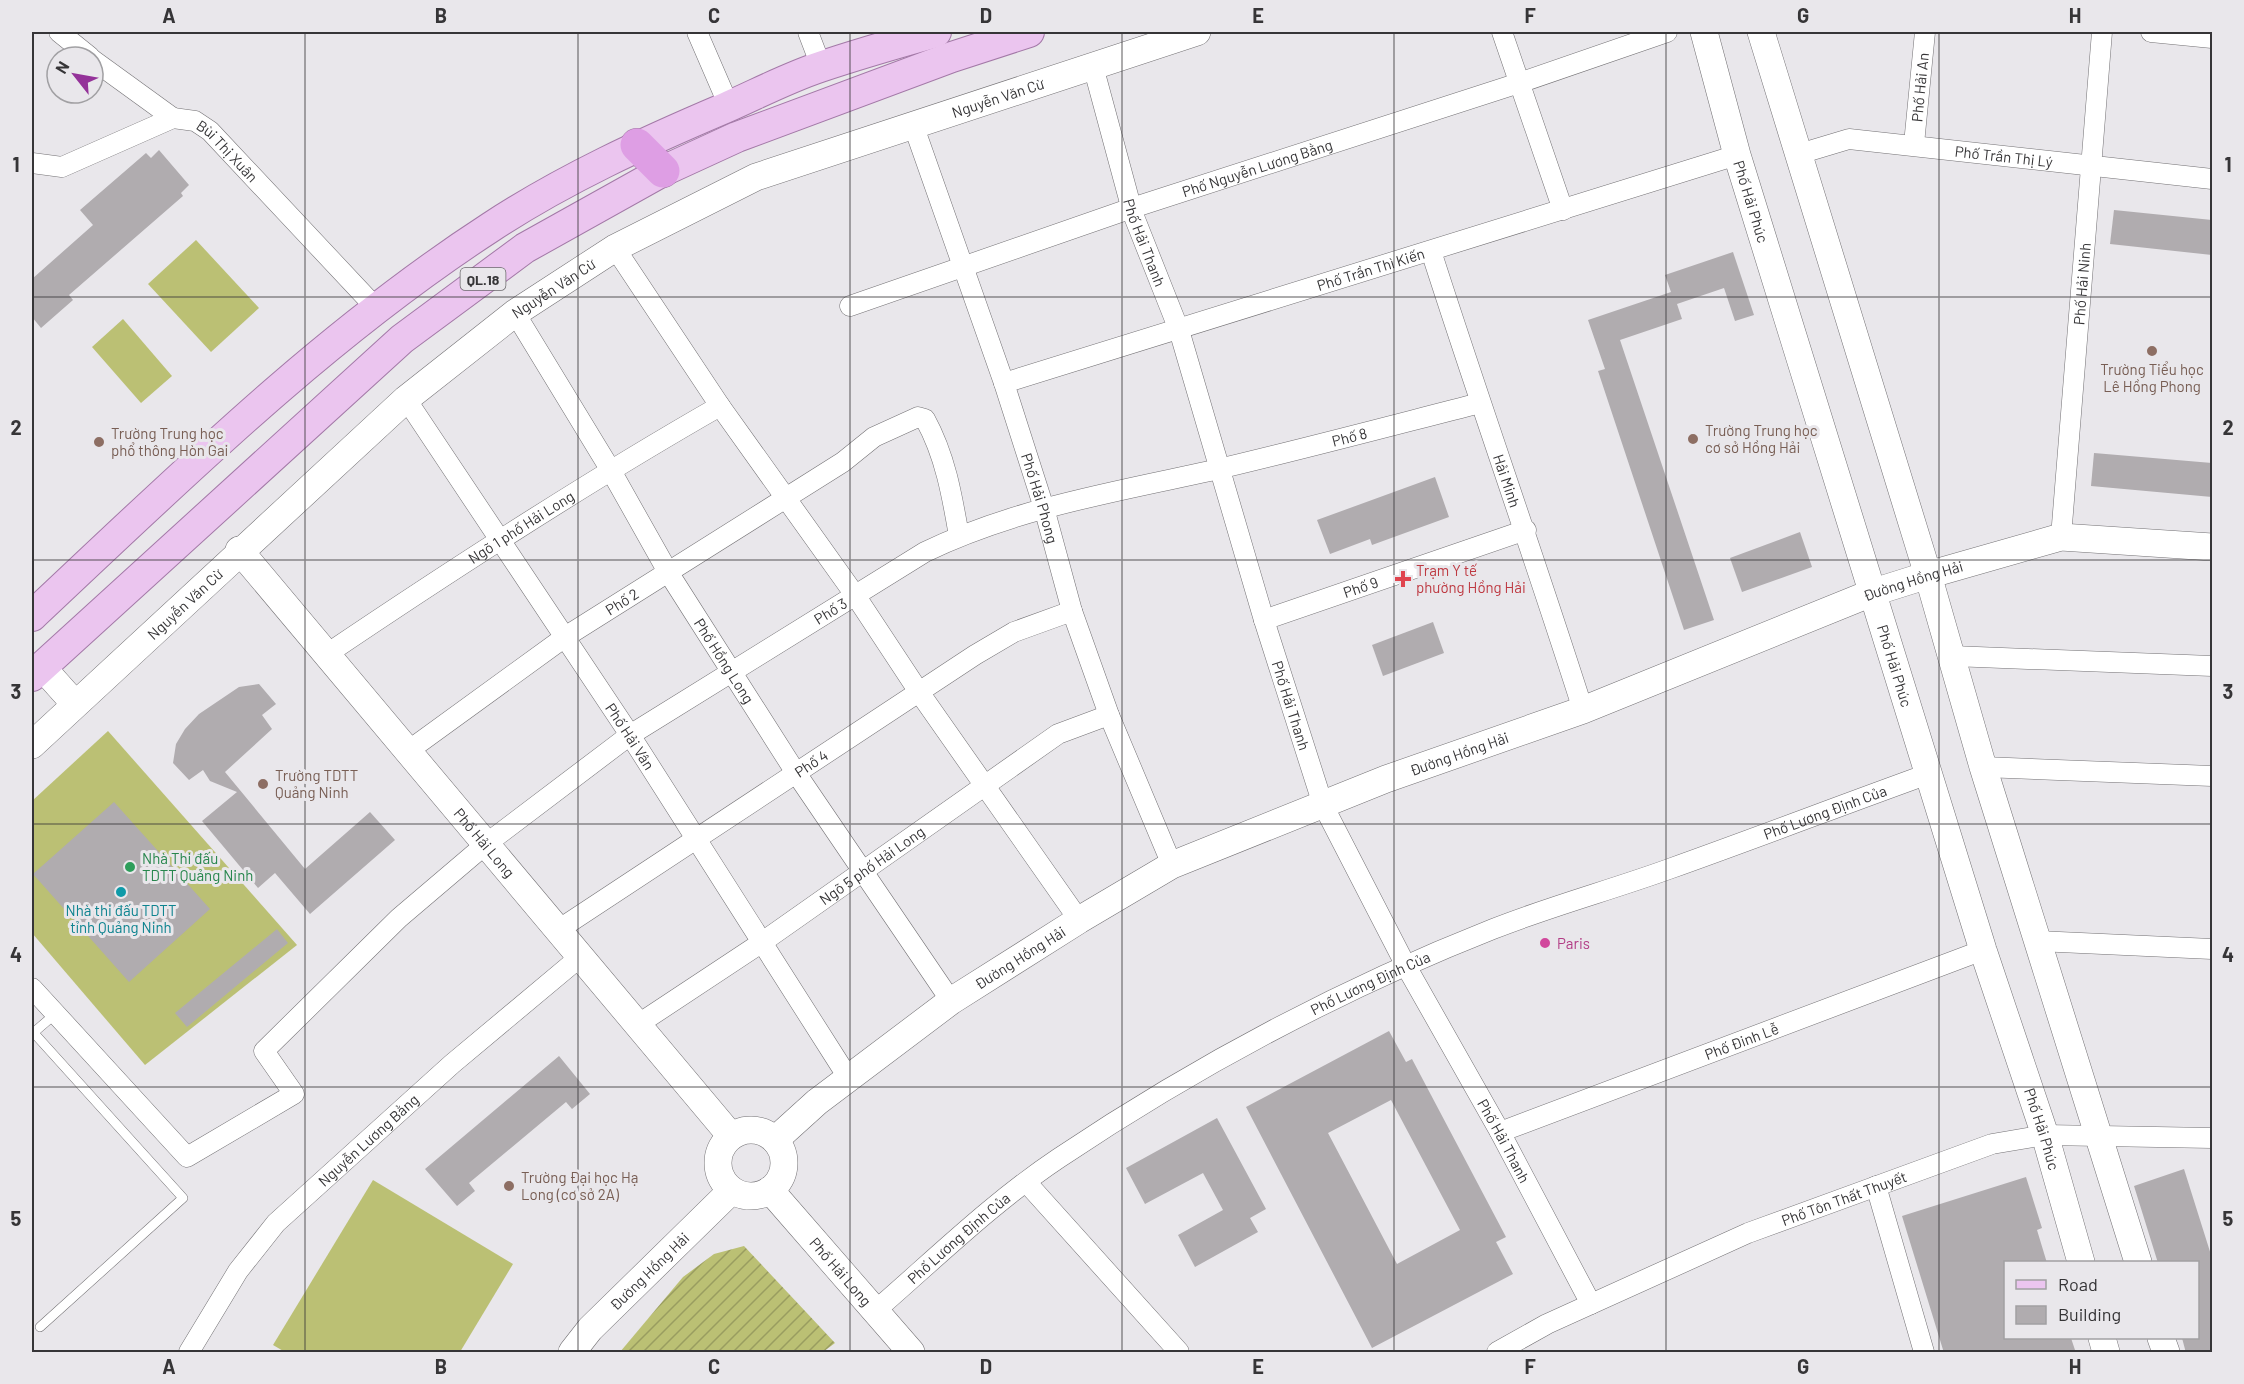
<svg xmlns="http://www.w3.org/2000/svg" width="2244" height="1384" font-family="Barlow,sans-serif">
<defs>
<pattern id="garden-furrows" width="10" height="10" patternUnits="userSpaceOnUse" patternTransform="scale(1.5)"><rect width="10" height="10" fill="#bbc074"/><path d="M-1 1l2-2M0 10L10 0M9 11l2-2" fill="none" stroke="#999d60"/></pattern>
</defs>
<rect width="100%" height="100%" fill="#e9e7eb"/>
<path fill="url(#garden-furrows)" d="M744 1246 835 1343 823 1352H620L683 1277 714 1254Z"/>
<g fill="#bbc074">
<path d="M196 240 259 308 211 352 148 284Z"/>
<path d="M123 319 172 376 141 403 92 347Z"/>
<path d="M108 731 297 945 145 1065 32 933V801Z"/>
<path d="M373 1180 513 1264 460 1352H285L273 1345Z"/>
</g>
<g fill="#b0acaf" fill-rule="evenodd">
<path d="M159 150 189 185 181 193 183 196 69 295 73 300 41 328 32 317V279L93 225 80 210 146 153 151 158Z"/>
<path d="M2114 210 2212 220V255L2110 244Z"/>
<path d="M1733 252 1754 315 1735 321 1724 288 1677 304 1682 319 1620 340 1714 620 1684 630 1598 371 1605 369 1588 320 1671 292 1665 275Z"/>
<path d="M2094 453 2212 463V497L2091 486Z"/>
<path d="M1435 477 1449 517 1372 545 1370 539 1330 554 1317 520Z"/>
<path d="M1800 532 1812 567 1742 592 1730 558Z"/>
<path d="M1433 622 1444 653 1383 676 1372 645Z"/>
<path d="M259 684 276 704 262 715 272 729 225 772 305 869 370 812 395 840 310 914 275 873 258 888 202 821 237 792 210 781 203 770 189 780 173 763 176 744 185 729 199 714 239 687Z"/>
<path d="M114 802 210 909 129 982 33 874Z"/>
<path d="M277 929 288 943 187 1027 175 1013Z"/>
<path d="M1389 1031 1406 1062 1412 1059 1506 1237 1496 1242 1513 1274 1372 1348 1246 1107ZM1391 1100 1460 1230 1397 1264 1328 1133Z"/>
<path d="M559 1056 590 1094 572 1109 566 1102 469 1183 475 1191 457 1206 425 1169Z"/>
<path d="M1217 1118 1266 1209 1250 1218 1258 1232 1195 1267 1178 1235 1223 1210 1203 1173 1145 1204 1126 1168Z"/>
<path d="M2184 1169 2212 1258V1353H2186L2182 1338H2198V1263H2158L2134 1186Z"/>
<path d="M2026 1177 2042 1228 2037 1230 2047 1263H2006V1338H2071L2076 1353H1944L1902 1216Z"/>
</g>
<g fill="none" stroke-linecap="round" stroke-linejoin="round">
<g stroke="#737174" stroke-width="10">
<g id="lane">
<path d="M33 1032 183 1198 40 1327"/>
<path d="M32 1034 54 1015"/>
</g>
</g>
<g stroke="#737174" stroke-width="21">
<g id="street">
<path d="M59 32 90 57"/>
<path d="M697 32 729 106"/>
<path d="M808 32 821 66"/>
<path d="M1502 32 1563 210"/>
<path d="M2151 32 2212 38"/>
<path d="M93 60 173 118"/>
<path id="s1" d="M1093 66 1133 214 1179 330 1264 620 1323 805 1406 966 1500 1132 1591 1304"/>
<path id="s2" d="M914 127 1004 383 1044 508 1072 611 1109 715 1172 865"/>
<path id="s3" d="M1914 144 1925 32"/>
<path id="s4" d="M1799 154 1849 139 2212 179"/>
<path id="s5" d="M32 163 62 167 173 118 195 121 210 131 377 309"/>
<path d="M615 248 720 406 855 595 919 692 1079 920"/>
<path id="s6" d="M1431 251C1480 404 1534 556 1583 710"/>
<path id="s7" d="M850 306 1132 208 1519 83 1667 32"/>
<path id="s8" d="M515 313 610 469 668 572 796 773 951 1001"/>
<path id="s9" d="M1004 383 1737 155"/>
<path id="s10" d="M406 399 630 735 849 1079"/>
<path id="s11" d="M2061 537 2102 32"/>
<path id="s12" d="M1264 620 1526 530"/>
<path id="s13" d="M327 654C456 567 585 483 720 406"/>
<path d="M1952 656 2212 666"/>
<path id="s14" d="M408 751 565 637 843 462 874 437 918 417 925 419C945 455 952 495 959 536"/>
<path d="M1983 767 2212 776"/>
<path id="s15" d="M558 930 975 655 1014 632 1072 611"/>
<path d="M2037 941 2212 949"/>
<path id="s16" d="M32 988 187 1157 294 1094 264 1051 399 918 486 844 630 735 925 552C1014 509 1113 492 1210 471 1300 450 1390 426 1480 403"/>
<path id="s17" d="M637 1025 761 943 1058 734 1109 715"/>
<path id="s18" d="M1500 1132 1983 950"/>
<path d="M1027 1183 1179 1352"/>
<path d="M1876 1186 1924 1352"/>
<path id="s19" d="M875 1311C935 1259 993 1202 1059 1158 1195 1067 1341 989 1493 929 1551 906 1611 890 1669 869 1756 838 1842 805 1928 774"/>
<path id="s20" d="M189 1352 238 1271 276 1223 452 1064 580 957"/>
<path id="s21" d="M1497 1352 1547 1324 1748 1233 1992 1144 2045 1135 2212 1138"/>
</g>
</g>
<g stroke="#737174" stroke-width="28">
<g id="secondary">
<path id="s22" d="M1704 32 1737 155 1983 950 2045 1135 2081 1262"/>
<path d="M1761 32 1928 575 1983 767 2138 1262"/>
<path id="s23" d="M239 550 731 1136"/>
<path d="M42 667 75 704"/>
<path id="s24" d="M32 745 406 399 515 313 615 248 756 177 1197 32"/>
<circle cx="751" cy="1163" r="33"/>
<path id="s25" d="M775 1140 817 1102 951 1001 1079 920 1172 865 1386 779 1583 710 1874 592 1928 575 2061 537 2212 547"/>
<path id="s26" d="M770 1190 911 1352"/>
<path d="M2102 1338 2106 1352"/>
<path d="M2161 1338 2166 1352"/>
<path id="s27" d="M572 1352 590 1329 731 1191"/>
</g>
</g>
<g stroke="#a379a7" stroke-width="32">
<g id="primary">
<path d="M32 616C177 480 323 336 491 227 564 179 645 142 725 108 757 94 787 78 820 67 858 54 897 43 936 32"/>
<path d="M32 676 402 339 525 248 663 171 737 137 952 57 1029 32"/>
</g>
</g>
<g stroke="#a379a7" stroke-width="34">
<path id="highway" d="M637 145 663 171"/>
</g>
<use href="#lane" stroke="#fff" stroke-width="9"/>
<use href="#street" stroke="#fff" stroke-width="20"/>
<use href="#secondary" stroke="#fff" stroke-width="27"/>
<use href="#primary" stroke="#ebc5ef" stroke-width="30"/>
<use href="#highway" stroke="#de9ee4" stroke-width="33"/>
</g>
<path fill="none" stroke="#363537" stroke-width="1.5" stroke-opacity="0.55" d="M305 32V1352M578 32V1352M850 32V1352M1122 32V1352M1394 32V1352M1666 32V1352M1939 32V1352M32 297H2212M32 560H2212M32 824H2212M32 1087H2212"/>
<g fill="#8d6e63" stroke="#e9e7eb" stroke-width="2">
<circle cx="2152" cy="351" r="6"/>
<circle cx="1693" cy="439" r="6"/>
<circle cx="99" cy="442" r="6"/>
<circle cx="263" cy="784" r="6"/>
<circle cx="509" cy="1186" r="6"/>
</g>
<path fill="#e0444e" stroke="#e9e7eb" stroke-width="2" d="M1400 570h6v6h6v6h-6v6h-6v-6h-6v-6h6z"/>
<circle fill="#2e9e5b" stroke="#e9e7eb" stroke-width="2" cx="130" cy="867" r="6"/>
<circle fill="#0f9aa8" stroke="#e9e7eb" stroke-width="2" cx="121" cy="892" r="6"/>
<circle fill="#d1479c" stroke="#e9e7eb" stroke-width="2" cx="1545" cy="943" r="6"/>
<g text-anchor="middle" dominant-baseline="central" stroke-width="6" stroke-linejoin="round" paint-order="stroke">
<rect fill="#e9e7eb" stroke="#6c6a6d" stroke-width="1.5" x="460.5" y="268" width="45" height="22" rx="4.5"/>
<g font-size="14" font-weight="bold" fill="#363537">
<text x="483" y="279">QL.18</text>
</g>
<g font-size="15" fill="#363537" stroke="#e9e7eb">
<text stroke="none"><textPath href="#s3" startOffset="57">Phố Hải An</textPath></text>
<text stroke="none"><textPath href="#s24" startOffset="1180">Nguyễn Văn Cừ</textPath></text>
<text stroke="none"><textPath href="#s5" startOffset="218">Bùi Thị Xuân</textPath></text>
<text stroke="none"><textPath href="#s4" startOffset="208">Phố Trần Thị Lý</textPath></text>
<text stroke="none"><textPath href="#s7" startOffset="430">Phố Nguyễn Lương Bằng</textPath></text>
<text stroke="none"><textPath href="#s22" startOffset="176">Phố Hải Phúc</textPath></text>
<text stroke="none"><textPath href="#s1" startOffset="184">Phố Hải Thanh</textPath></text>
<text stroke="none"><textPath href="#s9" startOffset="384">Phố Trần Thì Kiến</textPath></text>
<text stroke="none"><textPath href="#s11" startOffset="254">Phố Hải Ninh</textPath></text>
<text stroke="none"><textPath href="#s24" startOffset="694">Nguyễn Văn Cừ</textPath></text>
<text stroke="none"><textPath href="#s16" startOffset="1678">Phố 8</textPath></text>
<text stroke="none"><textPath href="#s6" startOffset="242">Hải Minh</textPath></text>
<text stroke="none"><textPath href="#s2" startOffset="392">Phố Hải Phong</textPath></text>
<text stroke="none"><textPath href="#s13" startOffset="232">Ngõ 1 phố Hải Long</textPath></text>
<text stroke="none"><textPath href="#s25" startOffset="1278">Đường Hồng Hải</textPath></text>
<text stroke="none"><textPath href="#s12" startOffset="102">Phố 9</textPath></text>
<text stroke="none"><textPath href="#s14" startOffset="261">Phố 2</textPath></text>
<text stroke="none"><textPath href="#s24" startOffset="208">Nguyễn Văn Cừ</textPath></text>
<text stroke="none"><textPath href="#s16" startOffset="1126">Phố 3</textPath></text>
<text stroke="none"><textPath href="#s8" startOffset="406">Phố Hồng Long</textPath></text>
<text stroke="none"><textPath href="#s22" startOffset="662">Phố Hải Phúc</textPath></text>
<text stroke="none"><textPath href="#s1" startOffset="670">Phố Hải Thanh</textPath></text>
<text stroke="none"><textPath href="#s10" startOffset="405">Phố Hải Vân</textPath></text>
<text stroke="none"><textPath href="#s25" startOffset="792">Đường Hồng Hải</textPath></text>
<text stroke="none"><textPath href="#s15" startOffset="303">Phố 4</textPath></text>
<text stroke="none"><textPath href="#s19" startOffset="1083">Phố Lương Định Của</textPath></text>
<text stroke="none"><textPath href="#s23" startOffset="382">Phố Hải Long</textPath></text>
<text stroke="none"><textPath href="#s17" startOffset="284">Ngõ 5 phố Hải Long</textPath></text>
<text stroke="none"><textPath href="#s25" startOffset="306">Đường Hồng Hải</textPath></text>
<text stroke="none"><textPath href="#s19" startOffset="597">Phố Lương Định Của</textPath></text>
<text stroke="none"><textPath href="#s18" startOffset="258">Phố Đinh Lễ</textPath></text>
<text stroke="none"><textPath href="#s22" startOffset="1148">Phố Hải Phúc</textPath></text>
<text stroke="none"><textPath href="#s20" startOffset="280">Nguyễn Lương Bằng</textPath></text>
<text stroke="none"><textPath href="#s1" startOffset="1156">Phố Hải Thanh</textPath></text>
<text stroke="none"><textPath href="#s21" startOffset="380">Phố Tôn Thất Thuyết</textPath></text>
<text stroke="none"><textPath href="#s19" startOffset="111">Phố Lương Định Của</textPath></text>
<text stroke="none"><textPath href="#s27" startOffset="112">Đường Hồng Hải</textPath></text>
<text stroke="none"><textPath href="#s26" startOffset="108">Phố Hải Long</textPath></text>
</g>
<g font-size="15" fill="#785e54" stroke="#e9e7eb" text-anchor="start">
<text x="2152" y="369" text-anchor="middle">Trường Tiểu học<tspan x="2152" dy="17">Lê Hồng Phong</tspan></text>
<text x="1705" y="430">Trường Trung học<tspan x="1705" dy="17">cơ sở Hồng Hải</tspan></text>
<text x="111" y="433">Trường Trung học<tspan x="111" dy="17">phổ thông Hòn Gai</tspan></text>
<text x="275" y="775">Trường TDTT<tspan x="275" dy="17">Quảng Ninh</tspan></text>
<text x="521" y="1177">Trường Đại học Hạ<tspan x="521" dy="17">Long (cơ sở 2A)</tspan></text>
</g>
<g font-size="15" fill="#be3a42" stroke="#e9e7eb" text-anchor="start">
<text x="1416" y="570">Trạm Y tế<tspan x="1416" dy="17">phường Hồng Hải</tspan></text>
</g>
<g font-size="15" fill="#27864d" stroke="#e9e7eb" text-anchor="start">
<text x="142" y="858">Nhà Thi đấu<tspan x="142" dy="17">TDTT Quảng Ninh</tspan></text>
</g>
<g font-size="15" fill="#0d838f" stroke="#e9e7eb">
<text x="121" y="910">Nhà thi đấu TDTT<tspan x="121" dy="17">tỉnh Quảng Ninh</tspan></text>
</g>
<g font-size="15" fill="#b23c85" stroke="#e9e7eb" text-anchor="start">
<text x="1557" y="943">Paris</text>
</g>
</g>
<rect width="2244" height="1384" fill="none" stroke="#e9e7eb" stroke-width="66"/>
<rect x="2004" y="1261" width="195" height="78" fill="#e9e7eb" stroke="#a1a0a3" stroke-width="1.5"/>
<rect x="2016" y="1280" width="30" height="9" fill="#ebc5ef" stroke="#a1a0a3" stroke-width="1.5"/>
<text x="2058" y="1291" font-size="18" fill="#363537">Road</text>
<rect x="2016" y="1306" width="30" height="18" fill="#b0acaf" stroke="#a1a0a3" stroke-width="1.5"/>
<text x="2058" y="1321" font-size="18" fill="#363537">Building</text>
<g transform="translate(75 75) rotate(301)"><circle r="28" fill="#e9e7eb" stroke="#a1a0a3" stroke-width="1.5"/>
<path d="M0-4.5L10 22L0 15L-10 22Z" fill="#943299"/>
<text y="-9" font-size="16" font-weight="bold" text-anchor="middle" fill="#363537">N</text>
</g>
<rect x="33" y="33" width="2178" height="1318" fill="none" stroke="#363537" stroke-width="2"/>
<g font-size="20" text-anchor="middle" font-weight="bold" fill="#363537">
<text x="169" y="23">A</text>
<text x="441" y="23">B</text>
<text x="714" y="23">C</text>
<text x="986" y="23">D</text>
<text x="1258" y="23">E</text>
<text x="1530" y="23">F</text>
<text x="1803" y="23">G</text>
<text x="2075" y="23">H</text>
<text x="16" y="172">1</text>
<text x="2228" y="172">1</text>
<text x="16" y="435">2</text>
<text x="2228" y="435">2</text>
<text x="16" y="699">3</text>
<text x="2228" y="699">3</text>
<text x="16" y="962">4</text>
<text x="2228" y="962">4</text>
<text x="16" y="1226">5</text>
<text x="2228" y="1226">5</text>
<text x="169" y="1374">A</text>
<text x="441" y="1374">B</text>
<text x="714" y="1374">C</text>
<text x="986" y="1374">D</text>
<text x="1258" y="1374">E</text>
<text x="1530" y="1374">F</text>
<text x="1803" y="1374">G</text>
<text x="2075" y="1374">H</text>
</g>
</svg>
